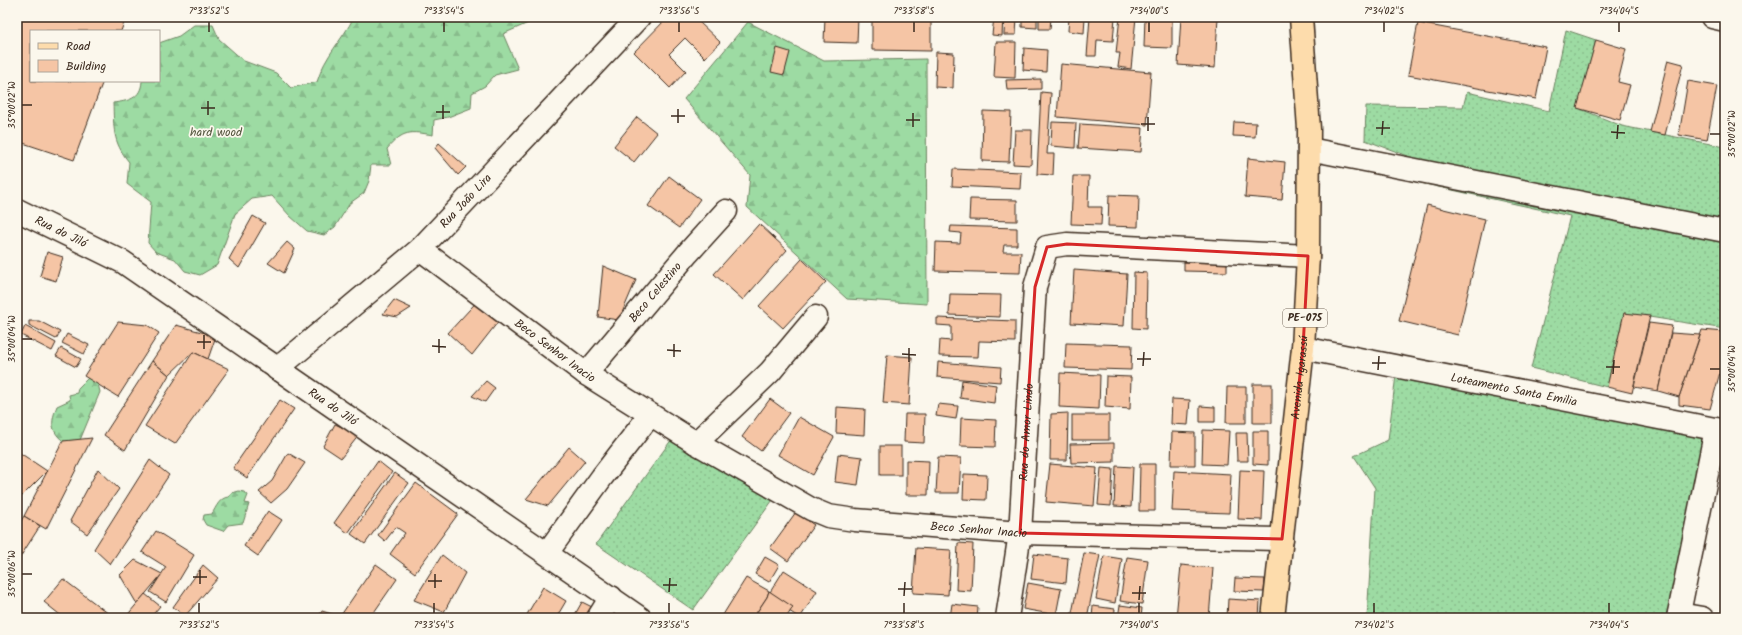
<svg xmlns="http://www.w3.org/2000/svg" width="1742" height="635" font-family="Kalam,sans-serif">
<defs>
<pattern id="grass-dots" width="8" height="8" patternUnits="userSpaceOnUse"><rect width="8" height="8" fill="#9ddba3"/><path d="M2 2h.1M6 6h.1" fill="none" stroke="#88bc8c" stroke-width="1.8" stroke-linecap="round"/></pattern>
<pattern id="forest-firs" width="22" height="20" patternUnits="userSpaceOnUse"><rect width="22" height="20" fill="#9ddba3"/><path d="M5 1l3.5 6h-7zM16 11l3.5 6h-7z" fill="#88bc8c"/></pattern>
</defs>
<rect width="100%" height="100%" fill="#fbf7ec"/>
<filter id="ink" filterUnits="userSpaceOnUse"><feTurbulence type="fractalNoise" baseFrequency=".025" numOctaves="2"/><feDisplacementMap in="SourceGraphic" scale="8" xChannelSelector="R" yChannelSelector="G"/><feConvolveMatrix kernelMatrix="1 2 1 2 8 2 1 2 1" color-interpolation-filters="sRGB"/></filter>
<g filter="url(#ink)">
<g fill="url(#grass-dots)" stroke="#6c8260">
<path d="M1566 30 1596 40 1578 108 1622 126 1725 147V329L1624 313 1607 387 1531 368 1570 216 1407 180 1408 156 1365 140 1366 106 1463 107 1467 92 1549 111Z"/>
<path d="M1396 375 1708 439 1678 618H1367L1375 488 1354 456 1388 440Z"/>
<path d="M677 432 775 497 693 610 596 544Z"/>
</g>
<g fill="url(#forest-firs)" stroke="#6c8260">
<path d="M354 17H542L503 34 518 69 495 75 485 86 472 93 471 108 448 117 434 120 433 135C410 131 403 130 387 149L391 165H371L369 181 364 193 350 203 335 227 324 235 307 231 290 216 272 196 252 199 235 214 217 265 200 275 185 271 175 259 156 252 148 243 151 202 127 184 129 162C112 141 114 128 113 103 128 101 141 99 142 81H159V43L179 36 194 25H213L219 39 244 61 276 73 291 88 317 82C325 55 342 41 354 17Z"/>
<path d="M748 22 824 61 926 59 927 304 847 299 747 207 750 175 684 99Z"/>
<path d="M88 378 98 384 100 392 80 440 63 441C50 430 51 421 57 406L70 400 69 395 77 393 78 388Z"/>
<path d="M239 491 244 492 248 495 245 503 249 504 243 523 228 525 223 531 206 525 203 520 204 515 212 514C216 507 220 497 229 497L232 493Z"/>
</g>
<g fill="#f5c5a5" stroke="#3b2a1e">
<path d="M17 17H126L121 31H31V81H103L74 160 17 141Z"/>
<path d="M668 17H700L697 20 720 42 705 58 685 38 669 54 686 71 670 88 634 52Z"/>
<path d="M825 17H858L857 43 824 42Z"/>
<path d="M872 17H931V51L872 50Z"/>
<path d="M994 17H1003L1002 36 992 35Z"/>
<path d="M1005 17H1017L1016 35H1004Z"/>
<path d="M1022 17H1037V28L1022 27Z"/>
<path d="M1039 17H1051L1050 29H1039Z"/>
<path d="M1069 17H1085L1084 33 1068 31Z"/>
<path d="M1090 17H1115L1113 41 1097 40 1096 56H1087Z"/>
<path d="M1120 17H1136L1131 69 1118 67 1120 53H1116Z"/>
<path d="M1145 17H1172V48L1144 47Z"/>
<path d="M1181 17H1218L1215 68 1178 65Z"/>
<path d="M1418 23 1546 47 1536 99 1408 75Z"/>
<path d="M1596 40 1626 49 1618 82 1630 85 1620 120 1577 108Z"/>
<path d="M996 42H1016L1015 78 994 77Z"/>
<path d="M777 48 790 52 784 75 771 72Z"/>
<path d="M1024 48 1047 50 1046 72 1023 70Z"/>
<path d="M936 52 954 53 953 88 935 87Z"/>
<path d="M1668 60 1683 64 1665 135 1650 132Z"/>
<path d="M1061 64 1151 72 1147 125 1057 117Z"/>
<path d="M1041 79V89L1007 90 1006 80Z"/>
<path d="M1688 81 1717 86 1707 140 1679 135Z"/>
<path d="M1041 92 1051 93 1047 154H1054L1053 175 1037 174Z"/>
<path d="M983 111 1011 112 1009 162 982 161Z"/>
<path d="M637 117 657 133 634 162 614 146Z"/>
<path d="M1052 122 1076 123 1075 148 1051 146Z"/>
<path d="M1234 122 1256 123 1255 137 1233 136Z"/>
<path d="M1080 124 1143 128 1141 152 1078 148Z"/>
<path d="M1015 130H1032L1031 165 1013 164Z"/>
<path d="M439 143 466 167 458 175 435 148Z"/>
<path d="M1248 158 1285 162 1282 200 1245 197Z"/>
<path d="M953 169 1021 172 1020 189 952 186Z"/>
<path d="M669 176 700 199 679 228 648 206Z"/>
<path d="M1073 176H1089L1088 207H1102L1101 225 1071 224Z"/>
<path d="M1109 195 1139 196 1138 227 1108 226Z"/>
<path d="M970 199 1017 200V221L969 220Z"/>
<path d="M1427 205 1485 219 1458 335 1399 321Z"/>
<path d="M253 216 265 223 239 268 229 259Z"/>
<path d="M759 224 787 250 743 300 714 274Z"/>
<path d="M951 226 1017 228V245H1004L1003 252H1021L1020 273 935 271 936 242 960 243 961 233 950 232Z"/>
<path d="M287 242 295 249 284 273 268 263Z"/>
<path d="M47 252 63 257 56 281 40 276Z"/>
<path d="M802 259 826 282 783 328 759 306Z"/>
<path d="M1184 262 1227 263V272L1184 271Z"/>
<path d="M603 266 636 280 619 320 598 317Z"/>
<path d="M1074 270 1127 274 1124 326 1071 323Z"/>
<path d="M1134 272 1147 273 1146 329 1133 328Z"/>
<path d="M950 294 1001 295 1000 317 949 315Z"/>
<path d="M482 296 505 313 472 355 448 333Z"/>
<path d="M394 300 411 308 397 317 383 314Z"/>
<path d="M1624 313 1650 316 1632 393 1607 387Z"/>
<path d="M937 318 1015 321V342L979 341 978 357 939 356 940 340 951 341V326L937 325Z"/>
<path d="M29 321H39L60 332 56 339 29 325Z"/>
<path d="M118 322 147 325 159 333 118 397 84 376Z"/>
<path d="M1649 323 1672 326 1658 391 1634 387Z"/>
<path d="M176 325 216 336 208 359 193 352 169 375 152 361Z"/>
<path d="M25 326 56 343 52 351 21 335Z"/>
<path d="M1702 330 1725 332V354L1710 409 1679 405V397Z"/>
<path d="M1671 333 1700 335 1679 397 1658 391Z"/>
<path d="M67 334 89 345 84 354 62 343Z"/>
<path d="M1066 343 1132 345 1131 370 1065 368Z"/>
<path d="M61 348 81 359 76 367 56 356Z"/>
<path d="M193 352 229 369 175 444 145 426Z"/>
<path d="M887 355 912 357 909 405 883 403Z"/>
<path d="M152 361 169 375 125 450 104 435Z"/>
<path d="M938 362 1001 367 1000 382 937 377Z"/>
<path d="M1060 373 1100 375 1099 409 1059 407Z"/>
<path d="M1106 376 1131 377 1130 409 1105 407Z"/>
<path d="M962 380 996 385 994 403 960 398Z"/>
<path d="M486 381 495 388 485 402 472 396Z"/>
<rect x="1253" y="384" width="19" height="39"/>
<path d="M1227 387H1246V423H1226Z"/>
<path d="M770 399 789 413 761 451 742 437Z"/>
<path d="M1172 399 1190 400 1188 425 1171 424Z"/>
<path d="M280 400 294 409 247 478 233 468Z"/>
<path d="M938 404 958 406 956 419 936 416Z"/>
<path d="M1200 406 1215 407V422H1200Z"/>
<path d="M837 407 865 409 864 435 836 433Z"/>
<path d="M1068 413 1067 460H1050L1051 414Z"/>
<path d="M905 414H925L924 443 904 442Z"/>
<rect x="1072" y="415" width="37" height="25"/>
<path d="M799 417 834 437 813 475 778 455Z"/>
<path d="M961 418 996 420 995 447 960 446Z"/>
<path d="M335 424 359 435 341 458 323 446Z"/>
<path d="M1203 430 1229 431 1227 465 1202 464Z"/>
<path d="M1253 431H1268V465L1253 464Z"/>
<path d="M1172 432 1195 433V465H1171Z"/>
<path d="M1236 433H1247L1248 461H1237Z"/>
<path d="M92 438 46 529 24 516 63 441Z"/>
<path d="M1114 443V462L1071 463 1070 444Z"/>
<rect x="880" y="446" width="21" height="29"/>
<path d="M569 447 585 461 548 506 526 499Z"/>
<path d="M17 451 47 471 17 501Z"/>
<path d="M288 453 305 463 287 489 271 503 259 492 272 481Z"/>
<path d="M838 454 862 457 858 485 835 482Z"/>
<path d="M938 457 961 458 959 493H936Z"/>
<path d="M150 460 169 475 110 564 94 549Z"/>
<path d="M906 460 929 461 928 495H906Z"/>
<path d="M378 461 392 472 348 533 334 523Z"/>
<path d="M1050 464 1097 468 1094 506 1046 502Z"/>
<path d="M1140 464H1155V511H1139Z"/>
<path d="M1116 466 1133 467 1131 507 1114 506Z"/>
<path d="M1101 468 1113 469 1111 506 1098 505Z"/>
<path d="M98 469 119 489 87 534 70 521Z"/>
<path d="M1240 470 1264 471 1262 520 1238 519Z"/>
<path d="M1174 471 1231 474 1229 513 1172 511Z"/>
<path d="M395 473 409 483 365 544 351 534Z"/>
<path d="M964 474 987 475 986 500 963 499Z"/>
<path d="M416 483 458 514 415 573 390 554 405 533 396 527 385 541 378 535Z"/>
<path d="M268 511 282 520 258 556 244 546Z"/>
<path d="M796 512 814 525 788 561 770 548Z"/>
<path d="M24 516 40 526 17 562V527Z"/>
<path d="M156 531 194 555 166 602 150 592 166 567 142 552Z"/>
<path d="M958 543 973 544 971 591 956 590Z"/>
<path d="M916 548 951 550 948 595 913 593Z"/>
<path d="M1084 553 1100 555 1087 618H1071Z"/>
<path d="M1034 554 1068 558 1066 583 1031 579Z"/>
<path d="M442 555 465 573 444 612 414 600Z"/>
<path d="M1104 556 1122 559 1115 603 1096 599Z"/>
<path d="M765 557 779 565 769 582 755 574Z"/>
<path d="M1127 557 1148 560 1142 604 1120 601Z"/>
<path d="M135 560 162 574 137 604 120 575Z"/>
<path d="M376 564 397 579 370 618H339Z"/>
<path d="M203 565 218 578 185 616 173 607Z"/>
<path d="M1181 565 1213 568 1209 618H1176Z"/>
<path d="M784 570 817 591 800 618 767 597Z"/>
<path d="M746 578 769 591 767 597 753 618H721Z"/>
<path d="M1235 578 1265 579 1264 592 1234 591Z"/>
<path d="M63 579 109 614 106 618H64L44 602Z"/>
<path d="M1028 583 1061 589 1056 615 1023 609Z"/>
<path d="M543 587 566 601 556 618H525Z"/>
<path d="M769 591 793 607 786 618H753L767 597Z"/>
<path d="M145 594 160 606 150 618H125Z"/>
<path d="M1228 599 1260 601 1259 618H1227Z"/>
<path d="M582 602 592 607 588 618H573Z"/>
<path d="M952 604 978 607 977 618H950Z"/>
<path d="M1120 605 1142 608 1141 618H1118Z"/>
<path d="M1093 606 1115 609 1114 618H1092Z"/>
<path d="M322 611 338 616 337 618H318Z"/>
</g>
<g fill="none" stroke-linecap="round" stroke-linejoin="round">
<g stroke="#3b2a1e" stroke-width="25">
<g id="minor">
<path d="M1712 17 1725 20"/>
<path d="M1309 149 1725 231"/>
<path id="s1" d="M17 210 123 262 640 618"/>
<path id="s2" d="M420 249 586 374 696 443 811 509 828 516 855 520 1020 533 1282 539"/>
<path id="s3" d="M1303 348 1725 431"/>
<path id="s4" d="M277 369 420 249 639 17"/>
<path id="s5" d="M586 374 688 253 726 211"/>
<path d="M696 443 770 372 816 317"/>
<path d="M547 553 602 477 650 415"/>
<path d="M1679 614 1702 618"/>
<path d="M598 618 611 597"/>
<path id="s6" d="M1007 618 1020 533 1035 287 1047 247 1067 244 1308 256"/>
<path d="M1678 618 1716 429"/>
</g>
</g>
<g stroke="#3b2a1e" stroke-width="25">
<g id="primary">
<path id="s7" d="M1273 618 1303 348 1308 256 1309 129 1301 17"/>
</g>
</g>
<use href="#minor" stroke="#fbf7ec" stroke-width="22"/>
<use href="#primary" stroke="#fddcac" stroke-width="22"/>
</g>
</g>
<path fill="none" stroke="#d62828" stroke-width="3" stroke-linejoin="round" d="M1067 244 1308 256 1303 348 1282 539 1020 533 1035 287 1047 247Z"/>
<path fill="none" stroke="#3b2a1e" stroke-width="1.5" d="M209 32V22M444 32V22M679 32V22M914 32V22M1149 32V22M1384 32V22M1619 32V22M22 105H32M201 108H215M436 112H450M208 115V101M671 116H685M443 119V105M906 120H920M678 123V109M1141 124H1155M913 127V113M1376 128H1390M1148 131V117M1611 132 1625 133M1710 134H1720M1382 135 1383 121M1617 139 1618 125M22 339H32M197 342H211M432 346 446 347M204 349V335M667 350 681 351M439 353V339M902 354 916 355M674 357V344M1137 359H1151M909 362V348M1372 363H1386M1143 366 1144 352M1606 367H1620M1710 369H1720M1378 370 1379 356M1613 374 1614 360M22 574H32M193 577H207M428 581H442M200 584V570M663 585H677M435 588V574M898 589H912M669 592 670 578M1132 593H1146M904 596 905 582M1139 600 1140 586M199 613V603M434 613V603M669 613V603M904 613V603M1139 613V603M1374 613V603M1609 613V603"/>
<g text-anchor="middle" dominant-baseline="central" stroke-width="3.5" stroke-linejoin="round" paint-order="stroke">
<rect fill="#fbf7ec" stroke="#75685c" stroke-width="1" x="1283" y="309" width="44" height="18" rx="3"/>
<g font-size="11" font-weight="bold" fill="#3b2a1e">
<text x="1305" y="318">PE-075</text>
</g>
<g font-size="12" fill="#54563f" stroke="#fbf7ec">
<text x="216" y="132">hard wood</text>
</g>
<g font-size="12" fill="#3b2a1e" stroke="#fbf7ec">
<text stroke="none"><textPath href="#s4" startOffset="253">Rua João Lira</textPath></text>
<text stroke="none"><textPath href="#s1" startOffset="49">Rua do Jiló</textPath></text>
<text stroke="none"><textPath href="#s5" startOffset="107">Beco Celestino</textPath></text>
<text stroke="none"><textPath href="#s2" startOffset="169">Beco Senhor Inacio</textPath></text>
<text stroke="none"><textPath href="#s7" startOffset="242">Avenida Igarassú</textPath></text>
<text stroke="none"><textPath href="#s3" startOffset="215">Loteamento Santa Emilia</textPath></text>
<text stroke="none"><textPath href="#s1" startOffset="373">Rua do Jiló</textPath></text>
<text stroke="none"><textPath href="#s6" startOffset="187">Rua do Amor Lindo</textPath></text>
<text stroke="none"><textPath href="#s2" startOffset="640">Beco Senhor Inacio</textPath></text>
</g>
</g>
<rect width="1742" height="635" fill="none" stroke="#fbf7ec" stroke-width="44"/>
<rect x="30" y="30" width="130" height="52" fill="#fbf7ec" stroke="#aea59a"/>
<rect x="38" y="43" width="20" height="6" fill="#fddcac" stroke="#aea59a"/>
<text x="66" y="50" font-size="12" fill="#3b2a1e">Road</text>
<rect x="38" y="60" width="20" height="12" fill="#f5c5a5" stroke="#aea59a"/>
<text x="66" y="70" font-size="12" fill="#3b2a1e">Building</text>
<rect x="22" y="22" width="1698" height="591" fill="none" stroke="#3b2a1e" stroke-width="1.5"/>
<g font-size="10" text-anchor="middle" fill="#3b2a1e">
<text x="209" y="14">7°33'52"S</text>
<text x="444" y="14">7°33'54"S</text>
<text x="679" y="14">7°33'56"S</text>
<text x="914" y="14">7°33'58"S</text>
<text x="1149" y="14">7°34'00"S</text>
<text x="1384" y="14">7°34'02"S</text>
<text x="1619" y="14">7°34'04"S</text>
<text transform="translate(11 105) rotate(-90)" y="4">35°00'02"W</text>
<text transform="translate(1731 134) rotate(-90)" y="4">35°00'02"W</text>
<text transform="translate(11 339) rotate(-90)" y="4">35°00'04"W</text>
<text transform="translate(1731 369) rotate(-90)" y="4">35°00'04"W</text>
<text transform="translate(11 574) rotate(-90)" y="4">35°00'06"W</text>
<text x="199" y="628">7°33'52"S</text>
<text x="434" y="628">7°33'54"S</text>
<text x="669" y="628">7°33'56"S</text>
<text x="904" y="628">7°33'58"S</text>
<text x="1139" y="628">7°34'00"S</text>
<text x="1374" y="628">7°34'02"S</text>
<text x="1609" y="628">7°34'04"S</text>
</g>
</svg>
